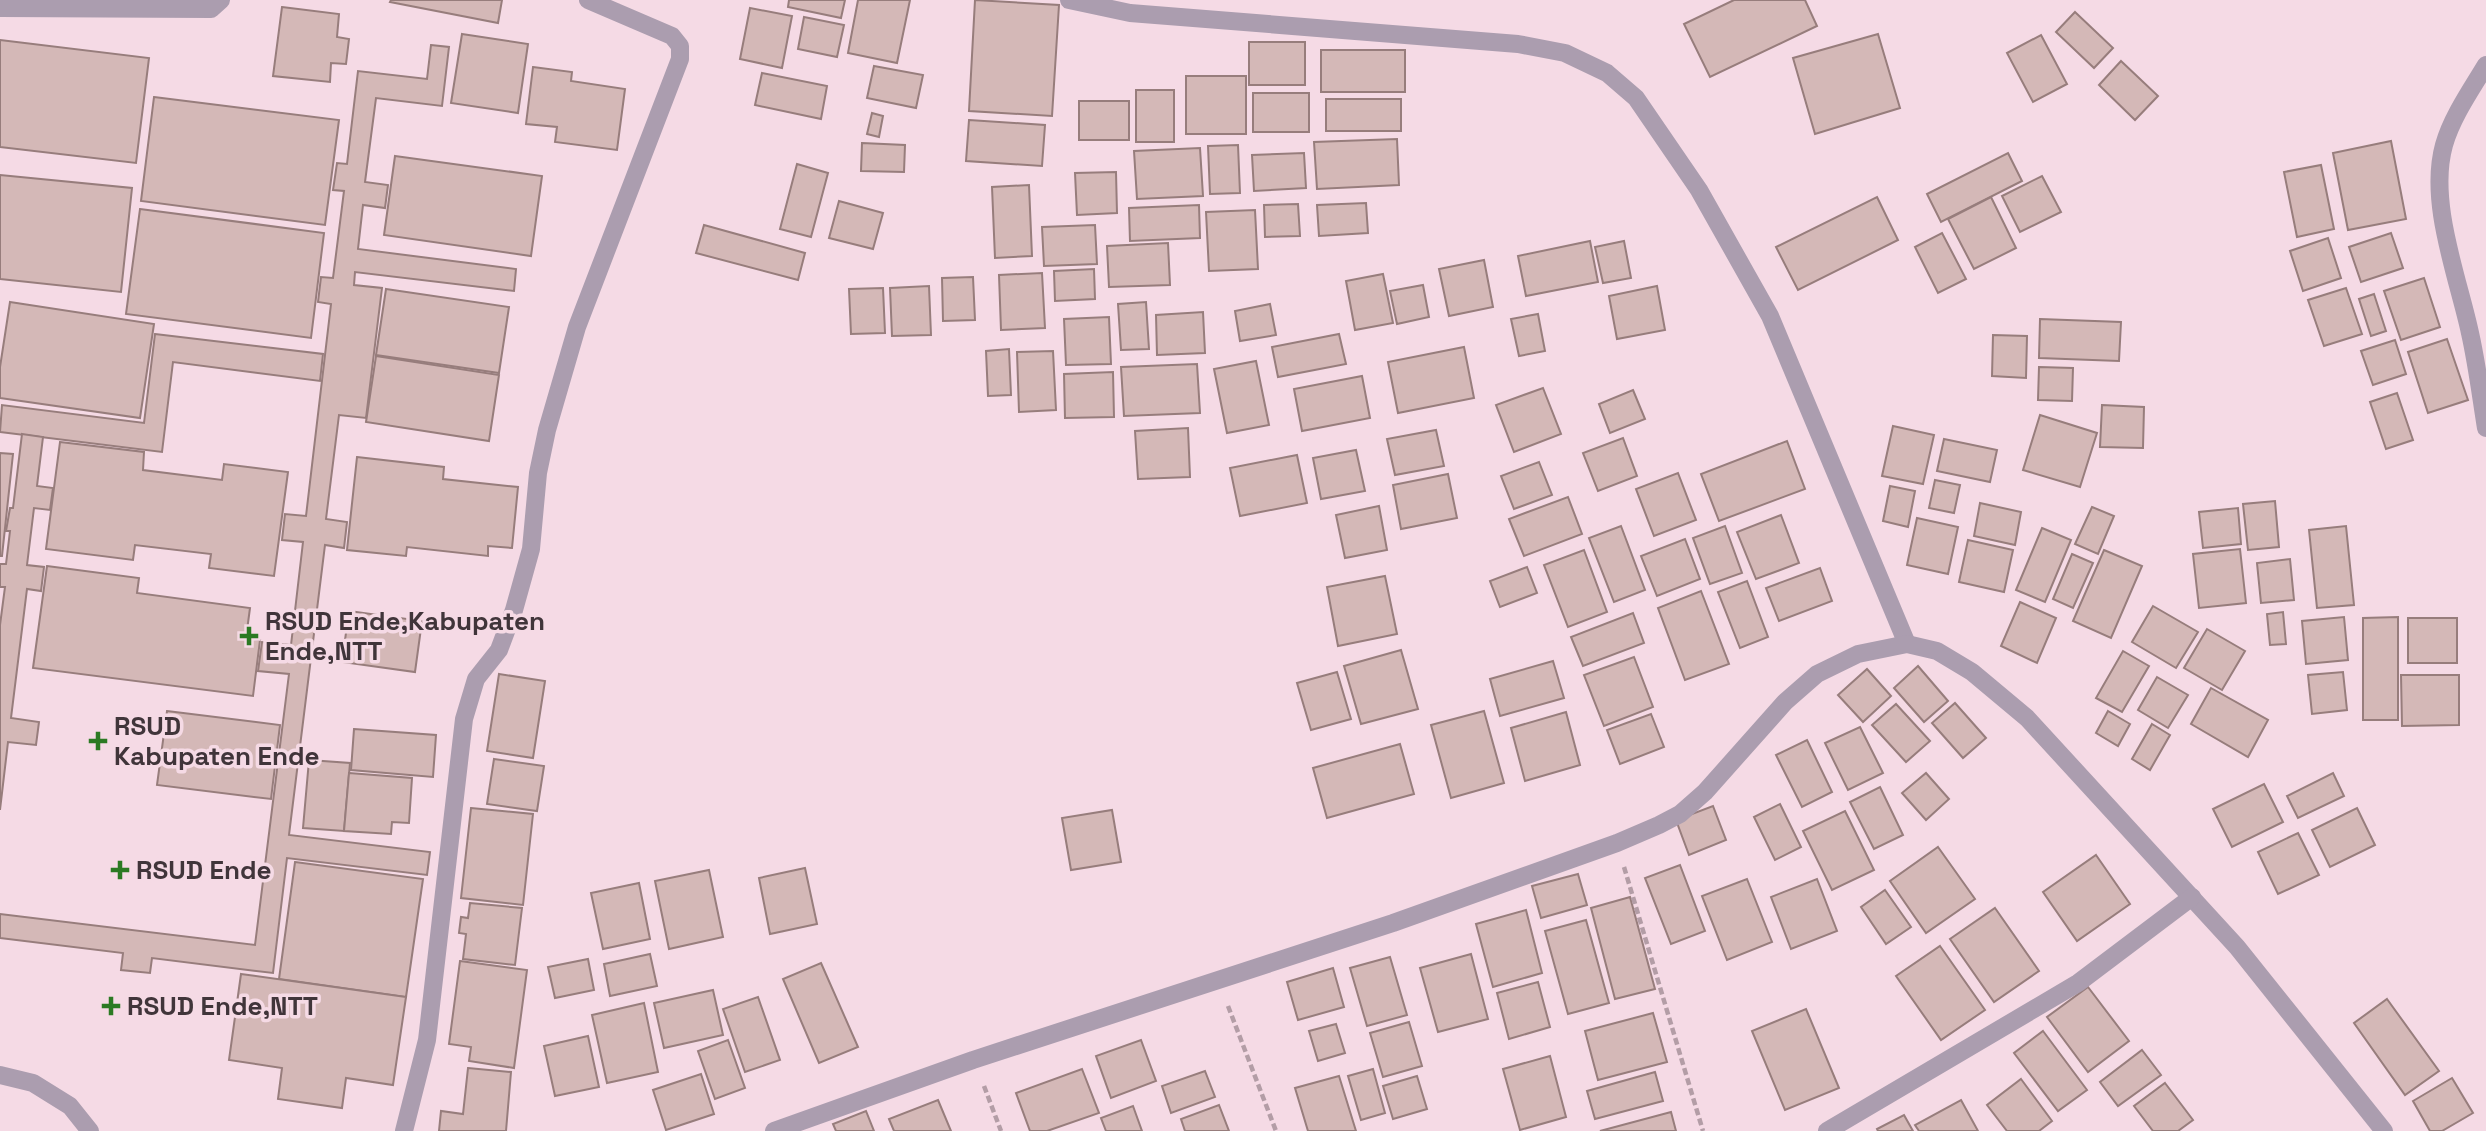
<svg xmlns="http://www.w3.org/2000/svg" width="2486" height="1131" font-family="'Space Grotesk',sans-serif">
<rect width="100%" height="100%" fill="#f5dae5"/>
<g fill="#d4b8b7" stroke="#977d7c" stroke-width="2">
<path d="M391 0H502L498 23 390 2Z"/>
<path d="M789 0H845L841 18 788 7Z"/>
<path d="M858 0H910L897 63 848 53Z"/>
<path d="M975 0 1059 5 1052 116 969 111Z"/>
<path d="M1734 0H1805L1817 26 1710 77 1684 24Z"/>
<path d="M282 7 339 14 337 37 349 39 346 64 331 63 330 82 273 76Z"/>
<path d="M750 8 792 16 782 68 740 59Z"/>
<path d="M2075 12 2113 48 2094 68 2056 32Z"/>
<path d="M804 17 844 25 837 57 798 49Z"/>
<path d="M462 34 528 44 518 113 451 103Z"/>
<path d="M1878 34 1900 108 1815 134 1793 58Z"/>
<path d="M2041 35 2067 84 2033 102 2007 53Z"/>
<path d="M0 40 149 58 136 163 0 147Z"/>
<rect x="1249" y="42" width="56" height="43"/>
<path d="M431 45 449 47 442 106 376 98 365 182 388 185 385 208 363 205 358 249 516 269 514 291 355 272 354 285 382 288 366 418 339 415 326 519 347 522 344 548 325 545 289 835 430 852 427 875 287 858 273 973 152 958 150 973 121 970 123 953 0 938V914L255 945 289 674 258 671 262 642 291 645 303 542 282 540 285 514 306 516 331 304 318 302 321 277 333 278 344 191 333 190 337 163 347 164 358 71 427 79Z"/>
<rect x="1321" y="50" width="84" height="42"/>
<path d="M2121 61 2158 96 2135 120 2099 85Z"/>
<path d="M874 66 923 75 916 108 867 98Z"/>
<path d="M533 67 572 72 571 81 625 89 617 150 555 142 557 127 526 124Z"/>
<path d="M762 73 827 86 821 119 755 105Z"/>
<rect x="1186" y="76" width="60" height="58"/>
<rect x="1136" y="90" width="38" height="52"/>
<rect x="1253" y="93" width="56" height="39"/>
<path d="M154 97 339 120 325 225 141 201Z"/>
<rect x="1326" y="99" width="75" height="32"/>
<rect x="1079" y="101" width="50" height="39"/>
<path d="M872 113 883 116 879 137 867 134Z"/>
<path d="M969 120 1045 125 1042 166 966 161Z"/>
<path d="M1397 139 1399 185 1317 189 1314 142Z"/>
<path d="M2391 141 2406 219 2348 230 2333 153Z"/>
<path d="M862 143 905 145 904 172 861 171Z"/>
<path d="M1238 145 1240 193 1210 194 1208 146Z"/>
<path d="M1200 148 1203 196 1137 199 1134 151Z"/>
<path d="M1304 153 1306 188 1254 191 1252 155Z"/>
<path d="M2008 153 2022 181 1941 222 1927 194Z"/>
<path d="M395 156 542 176 531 256 384 235Z"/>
<path d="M797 164 828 173 811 237 780 229Z"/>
<path d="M2321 165 2334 229 2297 237 2284 172Z"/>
<path d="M1116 172 1117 213 1077 215 1075 173Z"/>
<path d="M0 175 132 188 121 292 0 279Z"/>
<path d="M2042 176 2061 212 2020 232 2002 196Z"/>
<path d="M1029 185 1032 256 995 258 992 187Z"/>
<path d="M1877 197 1898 240 1798 290 1776 247Z"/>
<path d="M1991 197 2016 248 1974 269 1948 219Z"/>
<path d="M839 201 883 213 873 249 829 238Z"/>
<path d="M1366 203 1368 233 1319 236 1317 205Z"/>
<path d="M1298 204 1300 236 1265 237 1264 205Z"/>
<path d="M1199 205 1200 238 1130 241 1129 208Z"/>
<path d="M140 209 324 233 311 338 126 314Z"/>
<path d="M1255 210 1258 269 1209 271 1206 212Z"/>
<path d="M704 225 805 253 798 280 696 253Z"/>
<path d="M1095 225 1097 264 1044 266 1042 227Z"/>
<path d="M1942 233 1966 279 1938 293 1915 247Z"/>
<path d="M2391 233 2403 268 2361 282 2349 247Z"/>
<path d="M2328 238 2341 278 2303 291 2290 251Z"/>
<path d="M1590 241 1598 282 1526 296 1518 256Z"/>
<path d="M1624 241 1631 278 1603 283 1595 247Z"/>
<path d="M1168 243 1170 285 1109 287 1107 246Z"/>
<path d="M1484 260 1493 307 1449 316 1439 269Z"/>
<path d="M1094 269 1095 299 1055 301 1054 271Z"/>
<path d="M1042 273 1045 328 1001 330 999 275Z"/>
<path d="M1383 274 1393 323 1355 330 1346 281Z"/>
<path d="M973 277 975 320 943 321 942 278Z"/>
<path d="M2424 278 2440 327 2401 340 2384 291Z"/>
<path d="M1423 285 1429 317 1397 324 1390 291Z"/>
<path d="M929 286 931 335 892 336 890 288Z"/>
<path d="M1657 286 1665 330 1617 339 1609 296Z"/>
<path d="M883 288 885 333 851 334 849 289Z"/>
<path d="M2346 288 2362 334 2324 346 2308 300Z"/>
<path d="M386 289 509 307 499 373 376 355Z"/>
<path d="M2374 294 2386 331 2371 336 2359 299Z"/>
<path d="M10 302 154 324 140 418 0 398V367Z"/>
<path d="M1146 302 1149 349 1121 350 1118 304Z"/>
<path d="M1270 304 1276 335 1240 341 1235 311Z"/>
<path d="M1203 312 1205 353 1157 355 1156 315Z"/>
<path d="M1538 314 1545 351 1519 356 1511 319Z"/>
<path d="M1109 317 1111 364 1066 365 1064 319Z"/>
<path d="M2040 319 2121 322 2119 361 2039 358Z"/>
<path d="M155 334 323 354 320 381 173 362 162 452 0 432 2 405 144 423Z"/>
<path d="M1339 334 1346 364 1278 377 1272 347Z"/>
<path d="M1993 335 2027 336 2026 378 1992 376Z"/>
<path d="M2447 339 2468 400 2428 413 2408 352Z"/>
<path d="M2395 340 2406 374 2373 385 2361 351Z"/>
<path d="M1464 347 1474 398 1398 413 1388 362Z"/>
<path d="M1009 349 1011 395 988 396 986 351Z"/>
<path d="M1053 351 1056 410 1019 412 1017 352Z"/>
<path d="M376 356 499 375 489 441 366 422Z"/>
<path d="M1256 361 1269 425 1227 433 1214 369Z"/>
<path d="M1197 364 1200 413 1124 416 1121 367Z"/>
<path d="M2039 367 2073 368 2072 401 2038 400Z"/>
<path d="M1113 372 1114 417 1065 418 1064 374Z"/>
<path d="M1362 376 1370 418 1302 431 1294 389Z"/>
<path d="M1543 388 1561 434 1514 452 1496 405Z"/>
<path d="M1633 390 1645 419 1610 433 1599 404Z"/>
<path d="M2397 393 2413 440 2386 449 2370 402Z"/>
<path d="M2102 405 2144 407 2143 448 2100 447Z"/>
<path d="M2040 415 2097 433 2080 487 2023 470Z"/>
<path d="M1893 426 1934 435 1923 484 1882 476Z"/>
<path d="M1188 428 1190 477 1138 479 1135 431Z"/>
<path d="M1436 430 1444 466 1395 475 1387 439Z"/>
<path d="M22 434 43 437 37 486 53 488 50 510 34 508 27 565 44 567 41 591 27 589 11 718 39 722 36 745 8 742 0 810V625L5 587H0V564H6L10 531H6L10 508H13Z"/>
<path d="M1623 438 1637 476 1598 491 1583 453Z"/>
<path d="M1944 439 1997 450 1990 482 1937 471Z"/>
<path d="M1787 441 1805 489 1719 521 1701 474Z"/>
<path d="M60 442 144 452 143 470 222 480 224 464 288 472 274 576 209 568 211 554 135 545 133 560 46 549Z"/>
<path d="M1356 450 1365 491 1321 499 1313 458Z"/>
<path d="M0 453 13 454 2 556H0Z"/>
<path d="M1297 455 1307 503 1240 516 1230 468Z"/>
<path d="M357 457 444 467 443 479 518 487 512 548 488 546V556L407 547 406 556 347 550Z"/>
<path d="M1539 462 1552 495 1514 509 1501 476Z"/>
<path d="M1678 473 1696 520 1654 536 1636 489Z"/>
<path d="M1448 474 1457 518 1401 529 1393 485Z"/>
<path d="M1935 480 1960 485 1954 513 1929 508Z"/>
<path d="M1890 486 1915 491 1908 527 1883 521Z"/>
<path d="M1568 497 1582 534 1524 556 1509 519Z"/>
<path d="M2275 501 2279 547 2248 550 2243 504Z"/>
<path d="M1980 503 2021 512 2015 545 1974 536Z"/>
<path d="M1379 506 1387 550 1345 558 1336 515Z"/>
<path d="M2092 507 2114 516 2098 554 2075 544Z"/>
<path d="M2238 508 2241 544 2203 548 2199 512Z"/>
<path d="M1781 515 1799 563 1756 579 1737 532Z"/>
<path d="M1917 518 1958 527 1948 574 1907 565Z"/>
<path d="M1621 526 1645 590 1614 602 1589 538Z"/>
<path d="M1725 526 1742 573 1710 584 1693 538Z"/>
<path d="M2346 526 2354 605 2317 608 2309 530Z"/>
<path d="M2042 528 2071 540 2045 602 2016 590Z"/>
<path d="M1685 539 1700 579 1657 596 1641 556Z"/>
<path d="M1968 540 2013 550 2004 592 1959 582Z"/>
<path d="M2240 549 2246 603 2199 608 2193 554Z"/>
<path d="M1584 550 1607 612 1568 627 1544 565Z"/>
<path d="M2104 550 2142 566 2111 638 2073 621Z"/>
<path d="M2072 554 2093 563 2073 608 2053 599Z"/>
<path d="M2290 559 2294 600 2261 603 2257 563Z"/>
<path d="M47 566 139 578 137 593 250 608 246 638 260 640 253 696 33 668Z"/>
<path d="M1527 567 1537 593 1500 607 1490 581Z"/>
<path d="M1820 568 1832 601 1779 621 1766 588Z"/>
<path d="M1385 576 1397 634 1338 646 1327 587Z"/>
<path d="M1747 581 1768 637 1740 648 1718 592Z"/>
<path d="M1701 591 1729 664 1685 680 1658 608Z"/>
<path d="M2020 602 2056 618 2037 663 2001 646Z"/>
<path d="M2153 606 2198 632 2176 668 2132 642Z"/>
<path d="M349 611 422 621 415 672 342 662Z"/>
<path d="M2283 612 2286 644 2270 645 2267 614Z"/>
<path d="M1633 613 1644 643 1583 666 1571 637Z"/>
<path d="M2344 617 2348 660 2306 664 2302 621Z"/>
<path d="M2398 617V720H2363V618Z"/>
<rect x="2408" y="618" width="49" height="45"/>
<path d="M2207 629 2245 651 2222 690 2184 668Z"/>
<path d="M1401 650 1418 709 1361 724 1344 666Z"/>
<path d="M2123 651 2149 666 2122 712 2096 698Z"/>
<path d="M1634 657 1653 707 1604 726 1584 675Z"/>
<path d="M1553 661 1564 698 1500 716 1490 679Z"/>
<path d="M1918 666 1948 701 1924 722 1894 688Z"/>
<path d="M1867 669 1891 696 1863 722 1838 695Z"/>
<path d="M1337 672 1351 719 1311 730 1297 683Z"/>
<path d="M2343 672 2347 710 2312 714 2308 675Z"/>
<path d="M499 674 545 681 533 758 487 751Z"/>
<path d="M2401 675H2459V725L2402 726Z"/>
<path d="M2157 677 2188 695 2168 728 2138 710Z"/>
<path d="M2211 688 2268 720 2248 757 2191 724Z"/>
<path d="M1955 703 1986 738 1963 758 1932 723Z"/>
<path d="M1896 704 1930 741 1906 762 1872 725Z"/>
<path d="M167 711 280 725 271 799 157 785Z"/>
<path d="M1484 711 1504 783 1451 798 1431 725Z"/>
<path d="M2108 711 2130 724 2118 746 2096 733Z"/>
<path d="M1566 712 1580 765 1525 781 1511 728Z"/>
<path d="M1651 714 1664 747 1620 764 1607 730Z"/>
<path d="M2152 724 2170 735 2150 770 2132 759Z"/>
<path d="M1860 727 1883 773 1848 790 1825 743Z"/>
<path d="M354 729 436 735 433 777 351 770Z"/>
<path d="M1807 740 1832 792 1802 807 1776 755Z"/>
<path d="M1400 744 1414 794 1327 818 1313 768Z"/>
<path d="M494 759 544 766 537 811 487 804Z"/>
<path d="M309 760 350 763 344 831 303 828Z"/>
<path d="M349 773 412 778 409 823 392 822 391 834 344 831Z"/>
<path d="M1926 773 1949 799 1926 820 1902 793Z"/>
<path d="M2333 773 2344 796 2298 818 2287 796Z"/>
<path d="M2264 784 2283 822 2232 847 2213 809Z"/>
<path d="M1880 787 1903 835 1874 849 1850 802Z"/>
<path d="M1780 804 1801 847 1775 860 1754 817Z"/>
<path d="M1713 806 1726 840 1689 855 1676 820Z"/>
<path d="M471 808 533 814 523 905 461 898Z"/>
<path d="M2357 808 2375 845 2330 867 2312 830Z"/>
<path d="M1112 810 1121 862 1071 870 1062 818Z"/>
<path d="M1845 811 1874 870 1832 890 1803 831Z"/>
<path d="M2298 833 2319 875 2278 894 2258 852Z"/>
<path d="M1938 847 1975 899 1926 933 1890 881Z"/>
<path d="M2096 855 2130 904 2077 941 2043 892Z"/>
<path d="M295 862 423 879 406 997 279 979Z"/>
<path d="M1680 865 1705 931 1671 944 1645 878Z"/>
<path d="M805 868 817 924 770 934 759 878Z"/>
<path d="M709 870 723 937 669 949 655 881Z"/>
<path d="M1578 874 1587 905 1541 918 1532 886Z"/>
<path d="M1747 879 1772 942 1727 960 1702 896Z"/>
<path d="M1817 879 1837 931 1791 949 1771 897Z"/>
<path d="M639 883 650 939 603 949 591 893Z"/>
<path d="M1885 890 1911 927 1886 944 1861 907Z"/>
<path d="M1630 897 1655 989 1615 999 1591 908Z"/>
<path d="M470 903 522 908 515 965 463 959 466 934 459 933 461 917 468 918Z"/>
<path d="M1995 908 2039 971 1994 1002 1950 939Z"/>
<path d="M1526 910 1542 973 1493 987 1476 924Z"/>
<path d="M1586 920 1609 1003 1568 1014 1545 931Z"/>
<path d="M1940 946 1985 1010 1941 1040 1896 976Z"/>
<path d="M650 954 657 986 610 996 604 964Z"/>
<path d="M1471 954 1488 1019 1438 1032 1420 968Z"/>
<path d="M1390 957 1407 1015 1367 1026 1350 968Z"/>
<path d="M588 959 594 990 555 998 548 967Z"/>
<path d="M460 961 527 970 514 1068 469 1061 471 1047 449 1044Z"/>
<path d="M821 963 858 1047 819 1063 783 979Z"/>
<path d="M1333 968 1344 1007 1298 1020 1287 982Z"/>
<path d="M241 974 406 997 393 1085 346 1078 342 1108 278 1099 282 1068 229 1060Z"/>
<path d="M1538 982 1550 1027 1509 1039 1497 993Z"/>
<path d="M2088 987 2129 1041 2088 1072 2047 1017Z"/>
<path d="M713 990 723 1035 664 1048 654 1003Z"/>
<path d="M758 997 780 1060 745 1072 723 1009Z"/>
<path d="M2387 999 2439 1071 2405 1095 2354 1023Z"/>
<path d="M644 1003 658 1072 607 1083 592 1015Z"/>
<path d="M1806 1009 1839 1088 1785 1110 1752 1031Z"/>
<path d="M1653 1013 1667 1062 1598 1080 1585 1031Z"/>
<path d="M1409 1022 1422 1066 1383 1077 1370 1033Z"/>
<path d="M1336 1024 1345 1053 1318 1061 1309 1031Z"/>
<path d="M2043 1031 2087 1090 2058 1111 2014 1053Z"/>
<path d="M588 1036 599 1087 555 1096 544 1046Z"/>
<path d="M728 1040 745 1088 715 1099 698 1051Z"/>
<path d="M1141 1040 1156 1081 1111 1098 1096 1056Z"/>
<path d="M2142 1050 2161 1075 2118 1106 2100 1082Z"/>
<path d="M1550 1056 1566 1117 1520 1130 1503 1069Z"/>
<path d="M468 1068 511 1072 506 1131H439L441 1111 463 1114Z"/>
<path d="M1082 1069 1099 1113 1047 1131H1030L1016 1093Z"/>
<path d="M1373 1069 1385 1113 1361 1120 1348 1076Z"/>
<path d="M1205 1071 1215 1097 1171 1113 1162 1086Z"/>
<path d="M1655 1072 1663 1101 1595 1119 1587 1091Z"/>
<path d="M701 1074 714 1114 666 1130 653 1090Z"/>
<path d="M1339 1076 1356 1131H1308L1295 1088Z"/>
<path d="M1417 1076 1427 1109 1393 1119 1383 1086Z"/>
<path d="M2452 1078 2473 1113 2442 1131H2430L2413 1101Z"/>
<path d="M2021 1079 2052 1121 2039 1131H2007L1987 1105Z"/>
<path d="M2165 1083 2193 1120 2178 1131H2153L2134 1106Z"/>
<path d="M938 1100 951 1131H894L889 1119Z"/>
<path d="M1961 1100 1978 1131H1919L1915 1125Z"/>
<path d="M1219 1105 1229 1131H1185L1181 1119Z"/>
<path d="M1133 1106 1142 1131H1106L1101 1118Z"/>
<path d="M866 1111 874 1131H836L833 1124Z"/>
<path d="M1671 1112 1676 1131H1600Z"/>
<path d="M1904 1115 1913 1131H1878L1877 1129Z"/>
</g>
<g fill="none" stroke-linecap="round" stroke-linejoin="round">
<g stroke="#b39da6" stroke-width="4.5" stroke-dasharray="7 3.5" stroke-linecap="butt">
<path d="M1624 867 1703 1131"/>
<path d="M1228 1006 1276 1131"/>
<path d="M984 1086 1001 1131"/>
</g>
<g stroke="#ab9daf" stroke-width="18">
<path d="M1069 0 1130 13 1518 44 1565 53 1607 73 1636 98 1699 190 1770 316 1907 644"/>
<path d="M0 8 211 9 221 0"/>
<path d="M2486 65C2471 90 2452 117 2444 145 2428 202 2458 277 2470 333 2477 364 2481 397 2486 428"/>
<path d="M0 1075 33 1083 70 1106 90 1131"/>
<path d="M404 1131 427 1040 464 719 476 679 499 650 514 610 531 549 538 473 547 430 577 327 680 59V46L672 36 588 0"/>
<path d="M774 1131 973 1060 1393 923 1617 843 1659 825 1680 814 1705 792 1785 702 1817 674 1858 654 1907 644 1937 651 1972 672 2027 718 2237 947 2384 1131"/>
<path d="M1827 1131 2078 983 2192 897"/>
</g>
</g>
<g fill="#2b7a23" stroke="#f5dae5" stroke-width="2.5">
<path d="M245.5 625.5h7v7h7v7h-7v7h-7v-7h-7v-7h7z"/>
<path d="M94.5 730.5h7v7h7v7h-7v7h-7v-7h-7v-7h7z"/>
<path d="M116.5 859.5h7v7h7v7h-7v7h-7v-7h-7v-7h7z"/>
<path d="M107.5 995.5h7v7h7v7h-7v7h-7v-7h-7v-7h7z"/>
</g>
<g text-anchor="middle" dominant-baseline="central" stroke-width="7" stroke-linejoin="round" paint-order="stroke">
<g font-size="26" font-weight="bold" fill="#40353a" stroke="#f5dae5" text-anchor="start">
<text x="265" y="621">RSUD Ende,Kabupaten<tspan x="265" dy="30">Ende,NTT</tspan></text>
<text x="114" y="726">RSUD<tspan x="114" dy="30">Kabupaten Ende</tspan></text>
<text x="136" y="870">RSUD Ende</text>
<text x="127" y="1006">RSUD Ende,NTT</text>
</g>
</g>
</svg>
